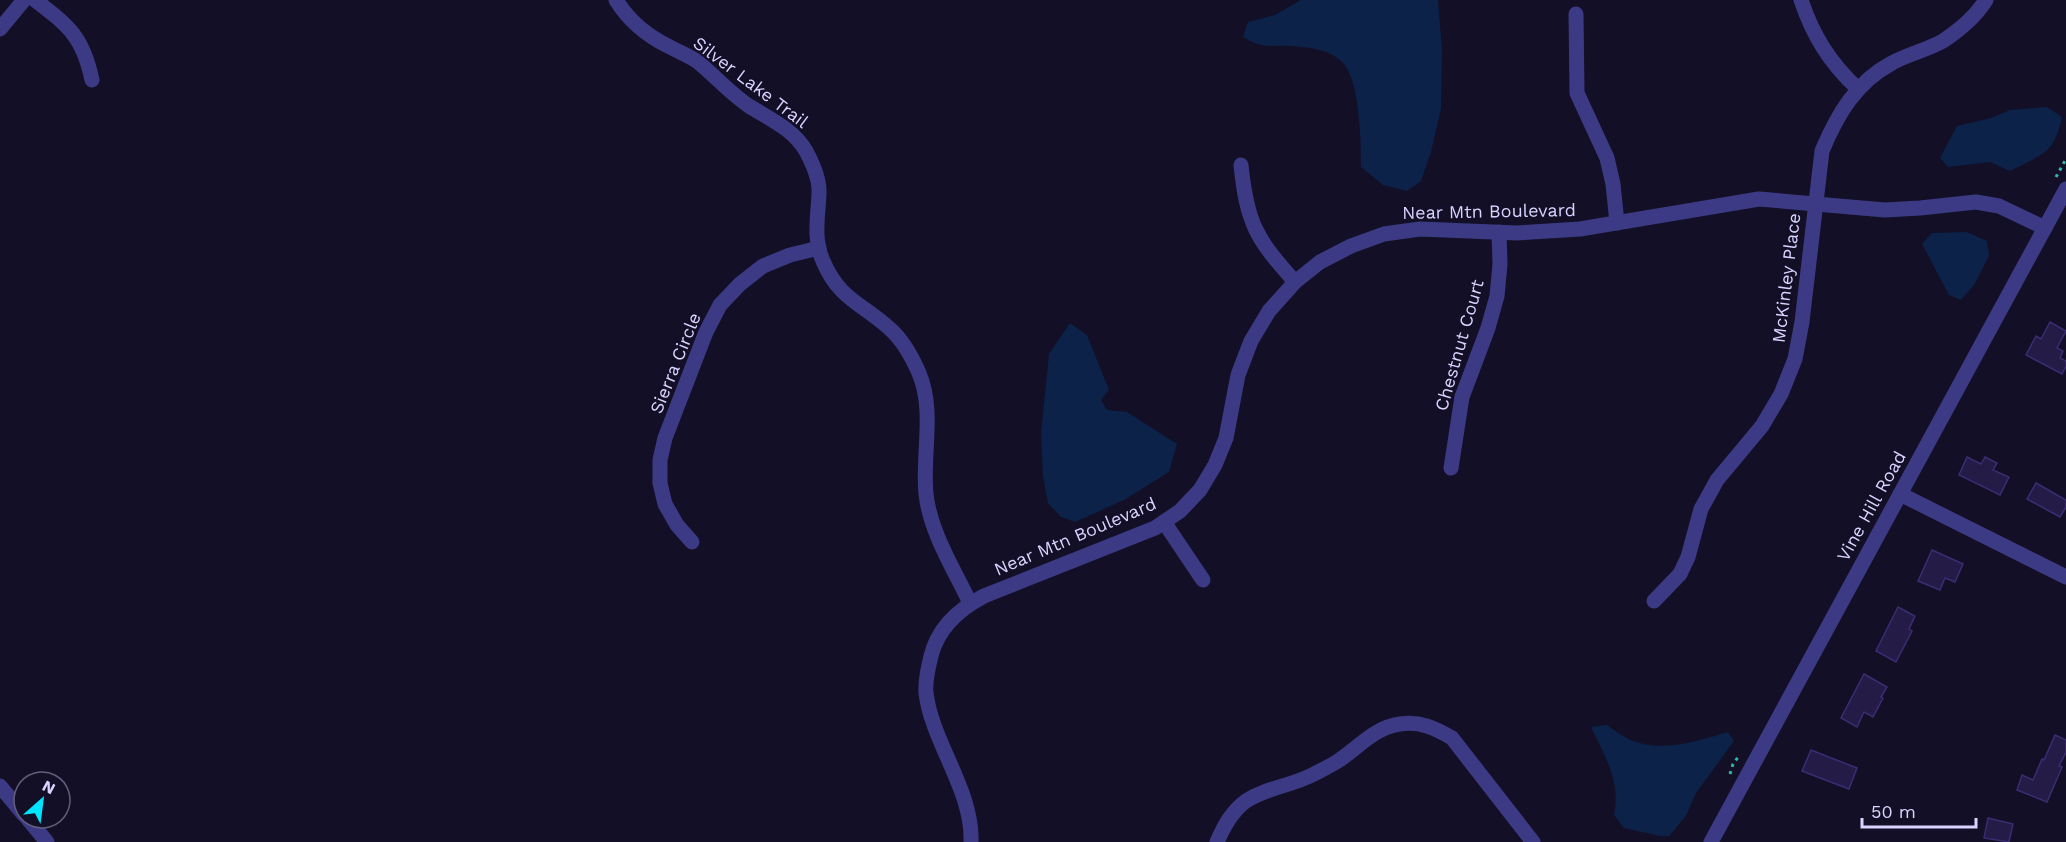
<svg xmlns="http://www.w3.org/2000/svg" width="2066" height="842" font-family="'Work Sans',sans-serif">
<rect width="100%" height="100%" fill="#130f26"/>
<g fill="#0c2248">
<path d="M1301 0H1438L1442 50 1441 109 1431 152 1421 181 1407 191 1383 185 1361 167C1361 144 1360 80 1343 63 1330 49 1310 48 1292 46 1270 45 1262 49 1243 37L1248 22 1275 15Z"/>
<path d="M2047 107 2062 117C2054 155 2042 154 2010 171L1990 162 1948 167 1940 158 1957 126 1991 118 2010 110Z"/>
<path d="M1967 232 1987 241 1989 256 1974 285 1961 300 1949 295 1922 244 1932 233Z"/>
<path d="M1070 323 1087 335 1109 390 1101 400 1107 410 1127 412 1177 444 1169 472 1124 500 1075 522 1061 517 1048 503 1043 477 1041 433 1049 354Z"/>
<path d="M1607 725C1614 730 1622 736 1631 740 1660 753 1699 741 1728 732L1734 741 1696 793 1686 816 1669 836H1660L1624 828 1614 815C1621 781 1605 757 1591 727Z"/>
</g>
<g fill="#241b47" stroke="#3b2d73" stroke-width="1.5">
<path d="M2050 322 2066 331 2057 348 2063 351 2060 358 2066 361V366L2062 374 2026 355 2036 336 2041 339Z"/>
<path d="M1967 457 1981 464 1985 457 1997 463 1993 470 2009 477 2000 495 1959 475Z"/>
<path d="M2036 483 2066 500V507L2060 517 2027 499Z"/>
<path d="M1932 550 1963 564 1955 582 1945 578 1940 590 1918 581Z"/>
<path d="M1898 607 1915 616 1909 629 1912 631 1896 662 1876 651Z"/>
<path d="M1864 674 1887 687 1881 697 1883 698 1873 717 1864 712 1857 727 1841 718Z"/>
<path d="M2055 735 2066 740V752L2059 766 2062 767 2047 802 2017 790 2022 775 2033 780 2042 759 2044 760Z"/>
<path d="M1811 750 1857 768 1849 789 1802 771Z"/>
<path d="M1988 818 2013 824 2009 842 1984 838Z"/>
</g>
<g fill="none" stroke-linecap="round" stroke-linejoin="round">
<g stroke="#2fb8b0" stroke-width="3" stroke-dasharray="3 4.5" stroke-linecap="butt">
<path d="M2056 177 2066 159"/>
<path d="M1730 774 1733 764 1739 756"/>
</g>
<g stroke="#3d3a85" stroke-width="15">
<path d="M35 0C69 26 83 37 92 80"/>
<path d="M616 0C629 21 647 36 670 47 679 52 690 56 698 62 715 76 731 94 749 106 770 119 793 129 806 151 813 164 820 179 819 194 818 217 813 239 823 261 839 299 861 303 889 328 902 339 912 357 919 373 935 411 922 454 926 494 930 532 954 569 970 603"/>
<path d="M1801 0C1813 36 1830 63 1858 89"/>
<path d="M1576 14 1577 93 1607 158 1613 184 1617 223"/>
<path d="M0 29 24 0"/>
<path d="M1241 165C1247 224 1256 238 1295 282"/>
<path d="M1451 468 1462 397 1488 328 1497 296 1500 264 1499 232"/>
<path d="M1900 494 2066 577"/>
<path d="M1164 522 1203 580"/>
<path d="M692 542 677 525 665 504 660 483V460L665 438 706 332 720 305 740 284 763 266 790 255 819 248"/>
<path d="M1654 601 1680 574 1688 557 1701 509 1717 480 1762 426 1781 394 1795 359 1802 322 1822 151C1837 115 1856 82 1892 63 1908 54 1927 50 1943 41 1958 31 1976 16 1986 0"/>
<path d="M0 786 24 815"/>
<path d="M27 818 47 842"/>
<path d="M971 842C973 790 932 743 926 693 925 681 928 668 931 656 938 628 959 609 984 596L1155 528 1180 511 1200 490 1215 465 1226 438 1238 375 1251 341 1269 311 1295 282 1320 262 1351 246 1384 234 1420 229 1517 233 1580 229 1759 199 1885 210 1920 208 1976 202 1999 206 2045 228"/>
<path d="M1217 842C1224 826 1232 811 1246 801 1267 787 1292 786 1314 774 1322 770 1330 766 1338 761 1358 748 1375 727 1400 724 1420 721 1435 728 1452 738L1533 842"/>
</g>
<path stroke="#3d3a85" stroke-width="15" d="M1711 842 2066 189"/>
</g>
<g text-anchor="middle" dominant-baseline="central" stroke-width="4.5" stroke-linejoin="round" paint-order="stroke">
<g font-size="18" fill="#d9d4ff" stroke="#130f26">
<text transform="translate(751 82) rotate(37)">Silver Lake Trail</text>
<text transform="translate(1489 211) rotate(-1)">Near Mtn Boulevard</text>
<text transform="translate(1786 278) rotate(-83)">McKinley Place</text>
<text transform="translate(1459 345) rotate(-74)">Chestnut Court</text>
<text transform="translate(675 363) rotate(-68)">Sierra Circle</text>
<text transform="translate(1871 506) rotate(-61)">Vine Hill Road</text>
<text transform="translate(1075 536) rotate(-23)">Near Mtn Boulevard</text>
</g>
</g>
<g transform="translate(42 800) rotate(28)"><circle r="28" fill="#130f26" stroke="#625e7d" stroke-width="1.5"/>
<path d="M0-4.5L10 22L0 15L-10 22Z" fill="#00e5ff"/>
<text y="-9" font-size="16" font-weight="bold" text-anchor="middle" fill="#d9d4ff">N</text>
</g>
<path d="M1862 818v9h114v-9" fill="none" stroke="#d9d4ff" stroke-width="3"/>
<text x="1871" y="818" font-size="18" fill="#d9d4ff" stroke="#130f26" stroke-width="4.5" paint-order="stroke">50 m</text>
</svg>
